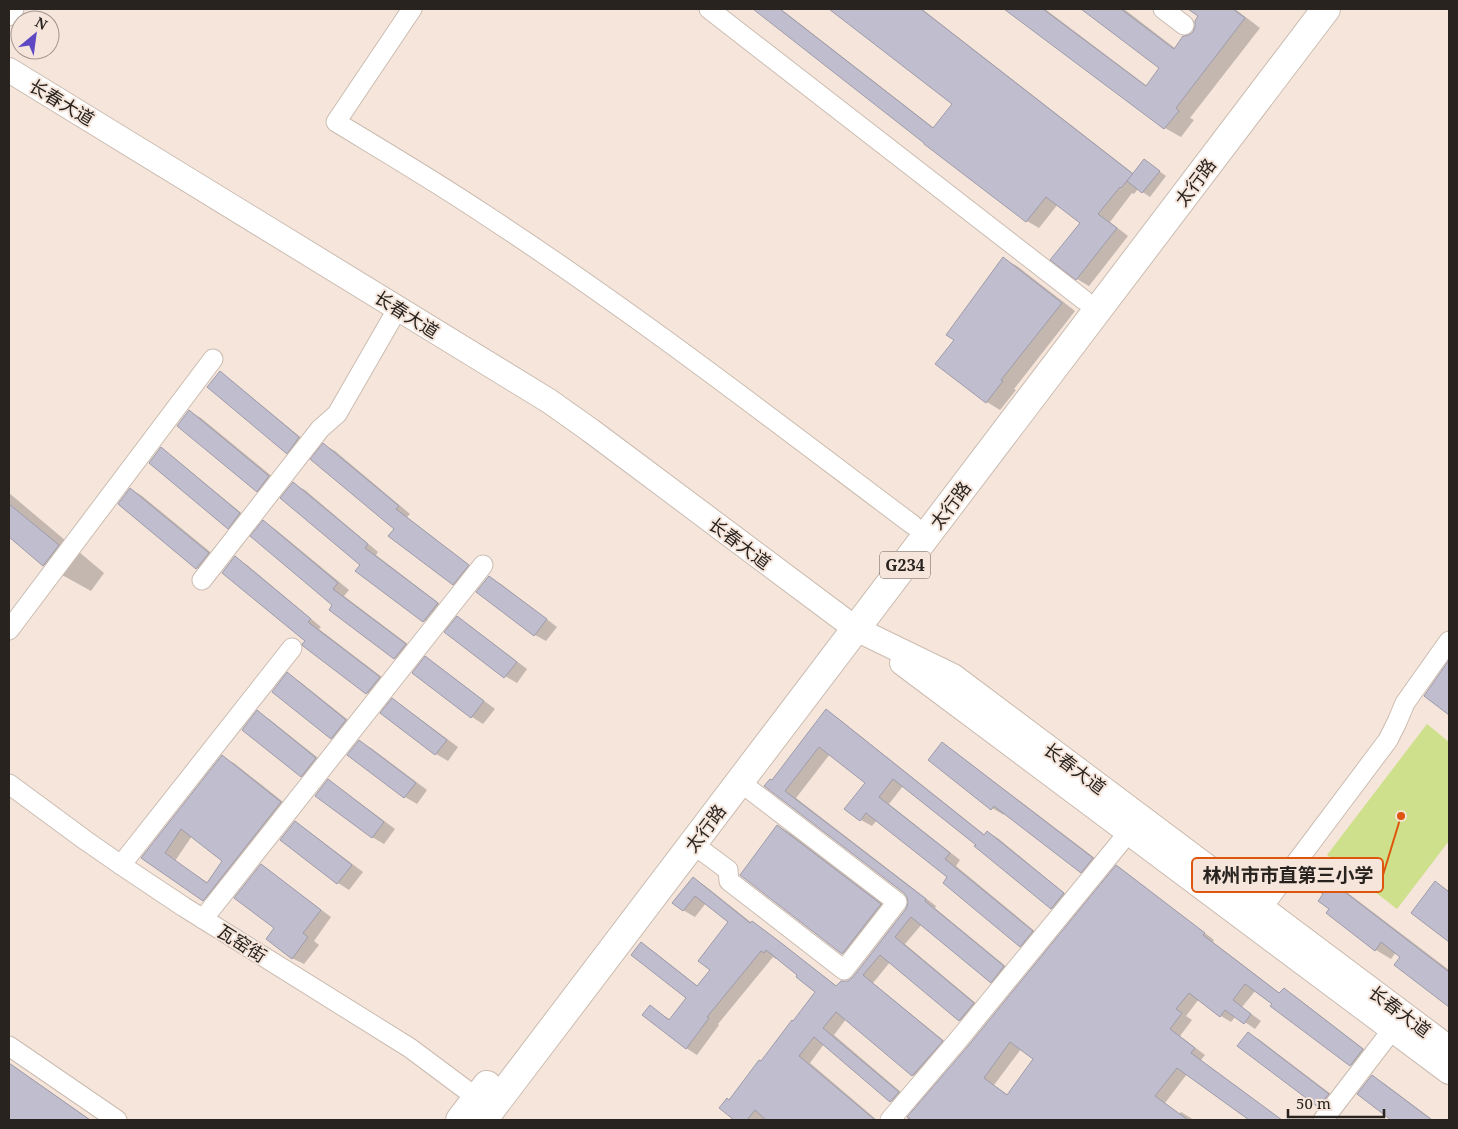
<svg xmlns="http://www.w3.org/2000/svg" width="1458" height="1129" font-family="'Noto Serif','Noto Sans SC',serif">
<rect width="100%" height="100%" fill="#f5e5db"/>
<path fill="#cfe08c" d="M1427 724 1449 742V841L1397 909 1327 855Z"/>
<g fill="#0003" fill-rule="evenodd">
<path d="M755 9H781L934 128 953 104 831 9H922L1134 174 1145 161 1166 176 1150 197 1138 189 1134 194 1132 193 1110 222 1128 236 1089 286 1077 279 1052 260 1081 222 1058 204 1039 228 1027 221 925 143H926Z"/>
<path d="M1006 9H1045L1147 86 1161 68 1084 9H1124L1176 49 1194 33 1200 16 1191 9H1235L1260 28 1190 118 1194 120 1181 137 1165 128Z"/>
<path d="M1003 259 1017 266 1075 311 1014 389 1016 390 1000 410 987 402 937 363 955 340Z"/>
<path d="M220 373 231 380 310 445 299 459 287 452Z"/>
<path d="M189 411 201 418 280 483 269 498 257 491Z"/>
<path d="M324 445 335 451 410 514 407 517 479 573 465 590 454 584 396 528Z"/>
<path d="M161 449 172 456 251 521 240 534 228 528Z"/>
<path d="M293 484 305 490 378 552 376 555 449 611 435 628 424 621 357 571 362 564Z"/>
<path d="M131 489 142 496 220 560 209 575 197 568 120 504Z"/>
<path d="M9 493 104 573 91 591 44 565 9 535Z"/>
<path d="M263 522 275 529 349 590 344 596 417 651 406 665 395 658 330 610 334 605Z"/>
<path d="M235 558 247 565 321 627 319 629 391 684 379 700 367 693 304 646 307 641Z"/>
<path d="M489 577 501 584 557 627 546 641 535 635Z"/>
<path d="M457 618 469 625 527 669 517 683 505 676Z"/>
<path d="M425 658 437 665 495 709 483 724 472 717Z"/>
<path d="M1449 663V713L1426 696Z"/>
<path d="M287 674 299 681 357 727 343 744 332 738Z"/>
<path d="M392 700 404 707 458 747 448 761 436 754 382 713Z"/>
<path d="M827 711 838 718 985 835 988 832 999 839 1074 901 1062 914 1051 908 977 844 903 786 889 804 960 860 956 866 1043 938 1032 952 1021 946 949 877 877 820 872 826 861 820 867 782 830 754 796 798 936 906 935 908 1014 973 1003 988 991 982 922 924 905 944 984 1010 971 1026 960 1020 890 962 873 983 953 1048 924 1082 913 1075 846 1019 834 1035 909 1099 902 1108 891 1101 824 1044 810 1063 877 1120H768L765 1118 763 1120H736L721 1108 729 1101 761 1062 817 992 777 957 776 959 773 957 718 1024 719 1025 697 1055 686 1048 650 1007 671 1020 688 998 641 944 652 950 699 987 712 970 730 922 706 903 695 917 683 910 693 879 704 885 752 923 763 929 838 987 854 978 907 910 909 903 908 897 905 892 772 782Z"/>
<path d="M257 712 269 719 327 765 313 783 302 776Z"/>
<path d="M359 742 371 748 427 790 417 804 405 797 349 755Z"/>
<path d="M942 744 954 751 1104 865 1093 879 1081 872 1005 813 1004 815 992 808Z"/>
<path d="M222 757 234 763 292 809 215 906 143 857ZM192 836 224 861 208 883 175 861Z"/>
<path d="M328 781 340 788 395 829 384 844 372 837Z"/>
<path d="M295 823 307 830 363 872 349 890 338 883Z"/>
<path d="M778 826 793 835 896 914 858 962 843 953 742 875Z"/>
<path d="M261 866 272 873 331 917 314 941 319 945 304 964 292 958 276 928Z"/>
<path d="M1117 866 1127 873 1214 940 1213 942 1281 994 1284 990 1295 996 1373 1056 1361 1072 1351 1065 1272 1005 1273 1004 1256 990 1242 1007 1261 1021 1255 1029 1236 1016 1231 1022 1221 1016 1199 999 1186 1016 1192 1020 1180 1036 1205 1055 1201 1060 1282 1120H1251L1187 1074 1165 1103 1179 1114 1181 1112 1194 1120H906L969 1047ZM1021 1049 1034 1059 1008 1095 994 1085Z"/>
<path d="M1324 878 1340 887 1449 970V1006L1395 965 1402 956 1396 952 1391 959 1376 950 1330 909 1325 894Z"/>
<path d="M1435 883 1449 891V940L1412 912Z"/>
<path d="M1248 1033 1260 1040 1340 1101 1331 1113 1319 1106 1239 1045Z"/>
<path d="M9 1063 91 1120H9Z"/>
<path d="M1372 1076 1385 1084 1433 1120H1393L1359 1094Z"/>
</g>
<g fill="#c0bece" stroke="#9e9baa" fill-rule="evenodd">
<path d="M753 9H780L933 128 952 104 829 9H921L1133 174 1121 188 1120 187 1098 214 1117 228 1076 280 1050 260 1080 223 1046 197 1026 222 924 144V143Z"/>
<path d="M1004 9H1043L1146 86 1159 68 1081 9H1121L1174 49 1183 36 1189 35 1193 32 1195 27V21L1198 16 1188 9H1233L1245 18 1176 108 1179 111 1164 129Z"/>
<path d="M1144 159 1160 171 1142 193 1127 181Z"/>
<path d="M1003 257 1062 303 1001 380 1003 381 986 403 935 364 954 340 946 335Z"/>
<path d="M220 371 299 437 287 454 207 387Z"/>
<path d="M189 410 269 476 257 492 177 426Z"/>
<path d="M323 443 399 506 396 509 469 565 453 585 388 536 394 529 310 459Z"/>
<path d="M161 447 240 513 228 529 149 463Z"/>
<path d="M293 482 368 544 365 548 438 603 423 622 355 571 360 565 280 498Z"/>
<path d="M130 488 209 553 196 569 118 504Z"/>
<path d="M9 504 59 545 43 566 9 537Z"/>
<path d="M263 520 338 583 333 589 406 644 394 659 329 610 332 605 250 536Z"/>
<path d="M235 556 311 619 308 622 380 677 366 694 303 646 302 644 305 641 222 573Z"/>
<path d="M489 576 547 619 534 636 476 592Z"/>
<path d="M457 616 517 662 504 678 444 632Z"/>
<path d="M425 656 484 701 471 718 412 673Z"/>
<path d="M1449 660V715L1424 696Z"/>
<path d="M287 672 346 720 331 739 272 692Z"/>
<path d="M392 698 447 740 435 755 380 713Z"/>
<path d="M826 709 984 835 987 831 1064 893 1051 909 974 846 976 845 893 779 879 797 950 853 945 859 1033 931 1020 947 943 883 947 877 866 813 860 821 844 809 865 783 819 747 785 791 926 899 925 901 1004 966 991 983 911 917 895 937 974 1003 959 1021 880 955 863 975 943 1041 912 1076 836 1012 823 1028 899 1092 890 1102 814 1037 799 1056 875 1120H766L755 1110 747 1120H734L719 1108 727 1098 729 1100 759 1060 761 1061 792 1020 793 1021 815 992 796 977 797 975 766 950 764 953 761 951 707 1017 709 1018 686 1049 642 1015 650 1005 669 1020 686 998 631 955 641 942 697 986 710 970 698 961 728 922 695 896 683 911 672 903 693 877 750 923 752 921 780 942 836 986 841 981H848L853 977 906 909 908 903 907 897 904 893 764 786 770 779 772 780Z"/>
<path d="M257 710 316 758 301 777 242 730Z"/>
<path d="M359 740 416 783 404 798 347 755Z"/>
<path d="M942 742 1093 858 1081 873 994 806 991 810 928 760Z"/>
<path d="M222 755 281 802 203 901 141 858ZM181 829 222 861 207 883 165 853Z"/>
<path d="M328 779 384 822 372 838 315 796Z"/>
<path d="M295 821 352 865 337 884 280 840Z"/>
<path d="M777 825 881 904 842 954 740 875Z"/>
<path d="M261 864 321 910 303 933 308 937 292 959 266 939 274 928 234 898Z"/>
<path d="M1116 865 1205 933 1203 935 1279 993 1284 988 1363 1049 1350 1066 1270 1006 1272 1004 1245 984 1233 1000 1251 1014 1244 1024 1225 1010 1220 1017 1189 993 1176 1009 1182 1013 1170 1029 1195 1048 1191 1053 1282 1120H1249L1177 1068 1155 1096 1188 1120H912L907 1117 968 1046ZM1010 1042 1033 1059 1007 1095 984 1078Z"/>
<path d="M1324 876 1449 972V1007L1394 965 1400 957 1381 942 1375 951 1326 913 1329 909 1318 901 1323 894 1315 888Z"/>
<path d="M1435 881 1449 892V942L1411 913Z"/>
<path d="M1248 1032 1329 1094 1318 1107 1237 1046Z"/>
<path d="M9 1063 90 1120H9Z"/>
<path d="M1372 1075 1432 1120H1391L1357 1094Z"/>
</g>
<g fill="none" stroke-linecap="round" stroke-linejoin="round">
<g stroke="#cbbcb1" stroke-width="21">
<g id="minor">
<path d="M412 9 336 122C387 153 438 183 487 216 634 312 773 420 913 525"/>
<path d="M709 9 1084 300"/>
<path d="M1163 9 1184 25"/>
<path d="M9 16 14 9"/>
<path d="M202 580 320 429 337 414 398 308"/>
<path d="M9 630 213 359"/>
<path d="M9 784 85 840 121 865 184 907 410 1048 477 1098"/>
<path d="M693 844 728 870 729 881 844 970 897 902 740 782"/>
<path d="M121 865 292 648"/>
<path d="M1262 908 1388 740 1397 722 1405 703 1449 641"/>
<path d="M203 919 483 565"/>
<path d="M9 1046 117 1120"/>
<path d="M890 1120 959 1039 1128 833"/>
<path d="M1323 1120 1392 1030"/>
</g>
</g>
<g stroke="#cbbcb1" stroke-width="26">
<g id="major">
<path d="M9 70 549 401 590 430 856 629 953 676 1449 1048"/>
<path d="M902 663 1449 1072"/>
</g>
</g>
<g stroke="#cbbcb1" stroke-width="30">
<g id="highway">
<path d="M460 1120 487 1085"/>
<path d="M483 1120 1326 9"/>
</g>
</g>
<use href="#minor" stroke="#fff" stroke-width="19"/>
<use href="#major" stroke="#fff" stroke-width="24"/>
<use href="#highway" stroke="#fff" stroke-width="28"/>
</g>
<g text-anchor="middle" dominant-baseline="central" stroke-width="4" stroke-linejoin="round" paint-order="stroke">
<rect fill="#f5e5db" stroke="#665d57" stroke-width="1" x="880" y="551.5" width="50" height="27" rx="4"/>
<g font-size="16" font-weight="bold" fill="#28231f">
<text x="905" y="565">G234</text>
</g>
<g font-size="18" fill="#28231f" stroke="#f5e5db">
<text transform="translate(62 102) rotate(31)">长春大道</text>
<text transform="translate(1195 182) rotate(-53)">太行路</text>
<text transform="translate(407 314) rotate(32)">长春大道</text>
<text transform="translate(950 505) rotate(-53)">太行路</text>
<text transform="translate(740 543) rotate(37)">长春大道</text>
<text transform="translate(1075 768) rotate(37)">长春大道</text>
<text transform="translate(705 828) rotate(-53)">太行路</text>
<text transform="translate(242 943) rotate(32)">瓦窑街</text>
<text transform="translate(1400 1011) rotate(37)">长春大道</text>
</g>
</g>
<path fill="none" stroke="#de560d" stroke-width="2" d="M1401 816L1383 875"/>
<circle fill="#de560d" stroke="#f5e5db" stroke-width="2" cx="1401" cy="816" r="5"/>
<rect fill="#f5e5db" stroke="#de560d" stroke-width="2" x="1192" y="858" width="191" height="34" rx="5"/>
<g font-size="19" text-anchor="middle" font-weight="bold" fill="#28231f">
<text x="1288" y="882">林州市市直第三小学</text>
</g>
<rect width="1458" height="1129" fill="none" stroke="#28231f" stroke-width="20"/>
<g transform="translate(35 35) rotate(29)"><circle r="24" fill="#f5e5db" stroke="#a39790"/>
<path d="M0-4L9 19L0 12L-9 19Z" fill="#5f49c2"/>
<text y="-8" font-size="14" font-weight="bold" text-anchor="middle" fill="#28231f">N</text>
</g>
<path d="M1288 1109v8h96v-8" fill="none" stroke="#28231f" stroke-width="2.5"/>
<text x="1296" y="1109" font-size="15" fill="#28231f" stroke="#f5e5db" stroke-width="4" paint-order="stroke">50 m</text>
</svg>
